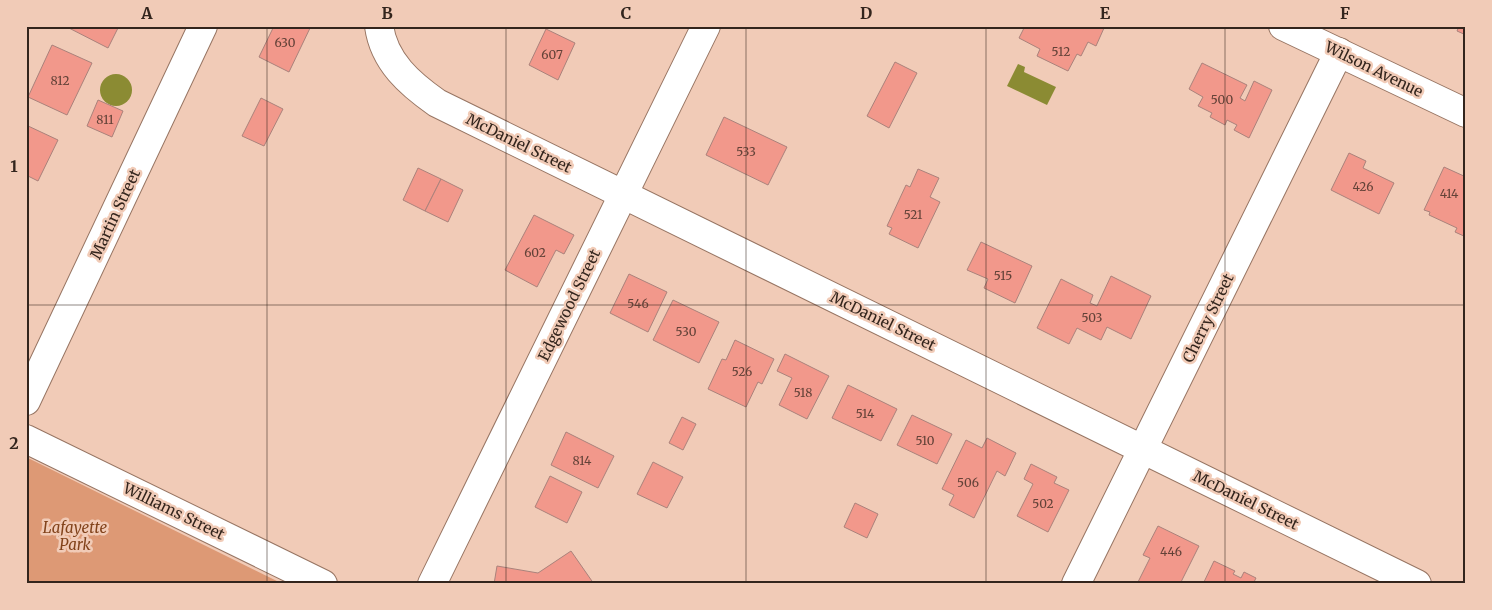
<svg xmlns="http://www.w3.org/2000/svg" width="1492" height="610" font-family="Merriweather,serif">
<rect width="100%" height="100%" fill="#f1cbb7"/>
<path fill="#dd9975" d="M26 457 283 584H26Z"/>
<g fill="#8b8b33">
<path d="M1018 64 1025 67 1024 72 1056 87 1047 105 1007 86Z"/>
<circle cx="116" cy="90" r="16"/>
</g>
<g fill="#f2988b" stroke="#aa827b">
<path d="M65 26H119L108 48Z"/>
<path d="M274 26H311L289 72 259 57Z"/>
<path d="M1025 26H1100L1104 28 1096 46 1088 42 1081 56 1077 54 1068 71 1037 56 1040 49 1019 38Z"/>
<path d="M1459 26H1466V35L1457 31Z"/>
<path d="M546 29 575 43 558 80 529 65Z"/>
<path d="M52 45 92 63 67 115 28 97Z"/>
<path d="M895 62 917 73 889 128 867 116Z"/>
<path d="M1202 63 1247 85 1240 98 1245 101 1254 81 1272 90 1249 138 1234 130 1237 125 1227 120 1225 125 1210 117 1212 113 1198 106 1203 97 1189 89Z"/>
<path d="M261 98 283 109 264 146 242 136Z"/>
<path d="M98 100 123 111 112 137 87 126Z"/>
<path d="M724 117 787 147 768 185 706 155Z"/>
<path d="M26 125 58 140 38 181 26 175Z"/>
<path d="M1349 153 1366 161 1363 168 1394 183 1379 214 1331 190Z"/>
<path d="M1444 167 1466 177V237L1455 232 1457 228 1429 215 1430 212 1424 210Z"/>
<path d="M418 168 441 179 425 211 403 200Z"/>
<path d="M918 169 939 178 930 197 940 202 918 248 889 234 892 228 887 226 906 185 910 187Z"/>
<path d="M441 179 463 190 448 222 425 211Z"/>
<path d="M534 215 574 235 564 254 556 250 537 287 505 270Z"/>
<path d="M981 242 1032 266 1015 303 984 288 988 279 967 270Z"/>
<path d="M629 274 667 292 648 332 610 313Z"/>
<path d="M1111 276 1151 296 1131 339 1107 327 1101 340 1077 328 1069 344 1037 328 1061 279 1093 295 1090 303 1097 306Z"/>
<path d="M673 300 719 322 699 363 653 340Z"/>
<path d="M735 340 774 359 762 384 758 382 746 407 708 389 722 359 726 360Z"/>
<path d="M785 354 829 376 807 419 779 405 792 378 777 371Z"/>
<path d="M848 385 897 409 881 441 832 418Z"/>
<path d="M912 415 952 434 937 464 897 445Z"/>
<path d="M682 417 696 424 683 450 669 443Z"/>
<path d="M566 432 614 456 598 488 551 465Z"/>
<path d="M987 438 1016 453 1005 476 997 471 974 518 949 505 954 495 942 489 966 440 982 448Z"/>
<path d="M653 462 683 477 667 508 637 494Z"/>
<path d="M1031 464 1057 477 1054 483 1069 490 1048 532 1017 516 1033 484 1024 479Z"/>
<path d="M550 476 582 492 567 523 535 507Z"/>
<path d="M855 503 878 514 867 538 844 527Z"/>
<path d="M1158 526 1199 546 1180 584H1137L1150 558 1143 555Z"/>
<path d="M571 551 594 584H494L497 566 538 573Z"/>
<path d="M1214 561 1235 571 1233 574 1241 578 1244 572 1256 578 1253 584H1203Z"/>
</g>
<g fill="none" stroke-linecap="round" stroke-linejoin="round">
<g stroke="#977563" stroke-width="30">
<g id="street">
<path d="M379 26C384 62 410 84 437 103L1417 584"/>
<path d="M1283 26 1466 113"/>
<path d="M26 401 203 26"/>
<path d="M26 439 323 584"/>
<path d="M432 584 706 26"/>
<path d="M1076 584 1339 52"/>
</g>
</g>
<use href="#street" stroke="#fff" stroke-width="28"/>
</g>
<path fill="none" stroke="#33251d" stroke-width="1" stroke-opacity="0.55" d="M267 26V584M506 26V584M746 26V584M986 26V584M1225 26V584M26 305H1466"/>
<g text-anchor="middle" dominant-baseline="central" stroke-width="5" stroke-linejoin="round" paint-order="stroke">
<g font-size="12" fill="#634238">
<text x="285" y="42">630</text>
<text x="1061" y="51">512</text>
<text x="552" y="54">607</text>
<text x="60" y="80">812</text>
<text x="1222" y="99">500</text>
<text x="105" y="119">811</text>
<text x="746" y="151">533</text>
<text x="1363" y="186">426</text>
<text x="1449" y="193">414</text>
<text x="913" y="214">521</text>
<text x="535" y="252">602</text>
<text x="1003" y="275">515</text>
<text x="638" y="303">546</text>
<text x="1092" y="317">503</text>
<text x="686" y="331">530</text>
<text x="742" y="371">526</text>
<text x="803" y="392">518</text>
<text x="865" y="413">514</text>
<text x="925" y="440">510</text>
<text x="582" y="460">814</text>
<text x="968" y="482">506</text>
<text x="1043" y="503">502</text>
<text x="1171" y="551">446</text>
</g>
<g font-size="15" fill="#33251d" stroke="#f1cbb7">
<text transform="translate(1374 69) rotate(26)">Wilson Avenue</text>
<text transform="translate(519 143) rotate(26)">McDaniel Street</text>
<text transform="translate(115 214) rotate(-65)">Martin Street</text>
<text transform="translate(569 305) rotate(-64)">Edgewood Street</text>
<text transform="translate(1208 318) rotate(-64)">Cherry Street</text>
<text transform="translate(883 321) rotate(26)">McDaniel Street</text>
<text transform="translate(1246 500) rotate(26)">McDaniel Street</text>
<text transform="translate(174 511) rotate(26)">Williams Street</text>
</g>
<g font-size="15" font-style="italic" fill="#82431b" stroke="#f1cbb7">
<text x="75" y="527">Lafayette<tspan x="75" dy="17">Park</tspan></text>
</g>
</g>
<rect width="1492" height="610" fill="none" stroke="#f1cbb7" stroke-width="55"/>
<rect x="28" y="28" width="1436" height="554" fill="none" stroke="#33251d" stroke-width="2"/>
<g font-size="16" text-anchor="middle" font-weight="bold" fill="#33251d">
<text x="147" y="19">A</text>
<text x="387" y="19">B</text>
<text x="626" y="19">C</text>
<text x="866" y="19">D</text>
<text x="1105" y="19">E</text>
<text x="1345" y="19">F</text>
<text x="14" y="172">1</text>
<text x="14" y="449">2</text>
</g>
</svg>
